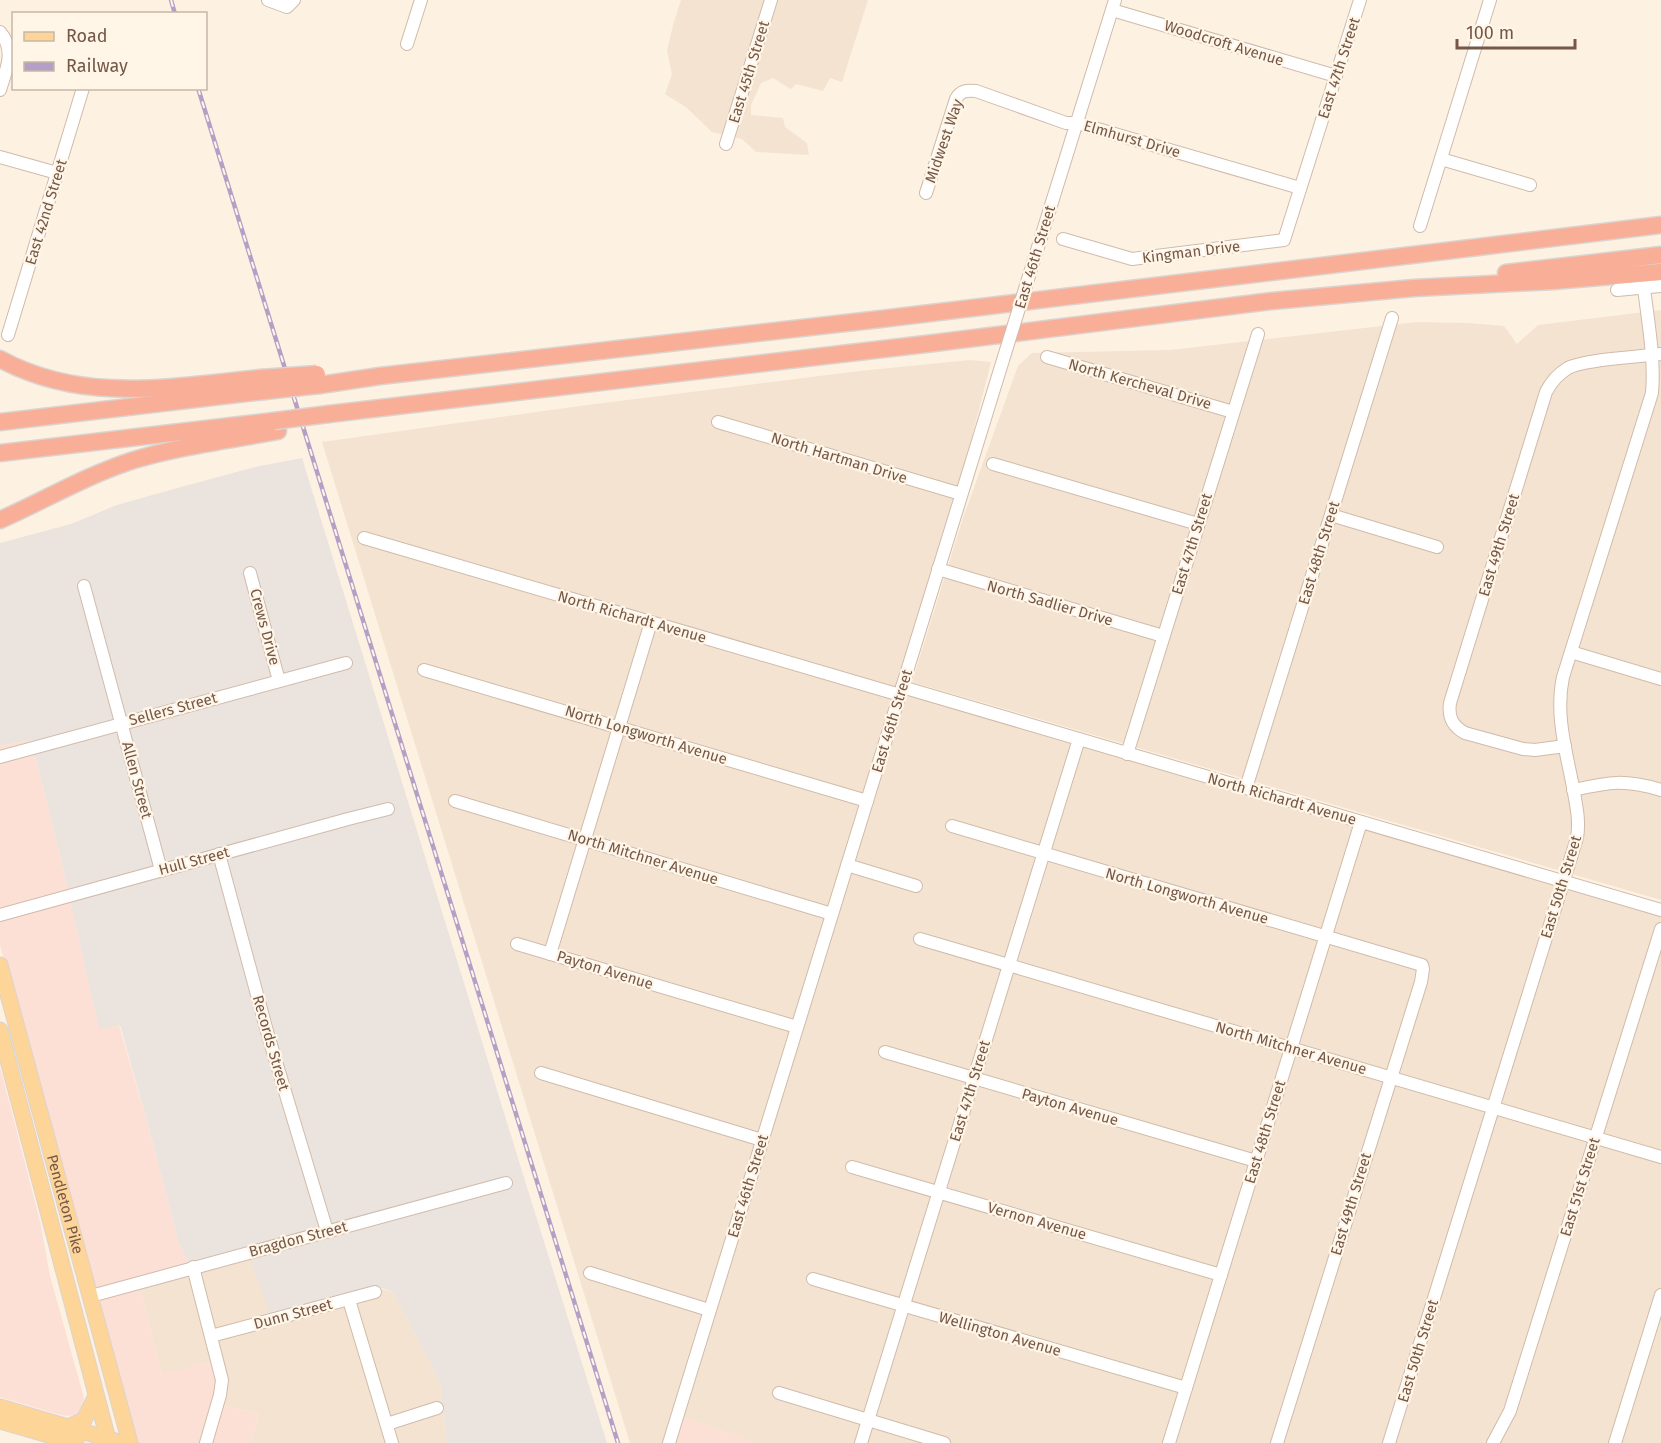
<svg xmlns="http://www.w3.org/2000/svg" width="1661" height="1443" font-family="'Fira Sans',sans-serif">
<rect width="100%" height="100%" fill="#fdf1e2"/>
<g fill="#f4e3d0">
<path d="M681 0H868L842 82 830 78 823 91 796 84 791 89 773 78 761 83 751 105V115L783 118 785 127 807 143 809 155 756 152 742 139 712 132 687 108 665 94 672 74 667 51 673 25Z"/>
<path d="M1661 310V900L912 682 963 518 1018 366 1032 353 1170 350 1417 322 1468 323 1504 326 1517 344 1538 325Z"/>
<path d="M970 360 991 362 967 456 663 1443H630L322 442 587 405 859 371Z"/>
<path d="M907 694 1661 911V1443H756L683 1417Z"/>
<path d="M249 1254 393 1292 440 1382 447 1443H251L259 1414 223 1405 213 1361 162 1376 139 1285Z"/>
</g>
<g fill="#fde0d5">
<path d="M31 740 59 851 99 1028 119 1025 153 1143 179 1244 193 1270 139 1285 162 1375 213 1361 224 1363 227 1379 223 1405 259 1414 251 1443H135L0 945V746Z"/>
<path d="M0 1067 40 1221 50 1276 84 1398 81 1411 76 1415 67 1416 57 1414 0 1397Z"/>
<path d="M683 1417 756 1443H675Z"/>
</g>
<path fill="#ebe3dd" d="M302 458 526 1184 607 1443H447L440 1382 393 1292 376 1286 270 1314 249 1255 193 1270 179 1244 153 1143 120 1025 99 1029 59 851 31 740 0 746V543L71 524 117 505 181 487 255 467Z"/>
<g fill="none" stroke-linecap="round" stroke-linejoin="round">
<g stroke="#d0bbab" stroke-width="14">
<g id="minor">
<path d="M268 0 287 7 294 0"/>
<path d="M1112 10 1336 76"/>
<path d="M0 32C16 50 6 70 0 90"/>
<path d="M407 44 421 0"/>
<path d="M726 144 771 0"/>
<path d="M0 157 57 173"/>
<path d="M1441 159 1530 185"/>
<path d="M926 193 956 99C960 91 966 90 976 91L1066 123H1077L1300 188"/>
<path d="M1420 226 1490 0"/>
<path d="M1063 239 1132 259 1284 240 1360 0"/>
<path d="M1029 276 1115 0"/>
<path d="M1617 290 1661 286"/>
<path d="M8 335 83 88"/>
<path d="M1047 357 1233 412"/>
<path d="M718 422 961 494"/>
<path d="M993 464 1198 524"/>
<path d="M1331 515 1437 547"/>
<path d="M364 538 900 695"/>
<path d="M938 569 1163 636"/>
<path d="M250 573 279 681"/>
<path d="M84 586 161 870"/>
<path d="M1571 652 1661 679"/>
<path d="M424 670 867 801"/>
<path d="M902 687 1661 910"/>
<path d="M1565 746 1535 750 1523 749 1465 733C1452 726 1448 717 1450 703L1546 392C1551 382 1558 374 1568 368 1585 359 1639 357 1661 354"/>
<path d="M1127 754 1258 334"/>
<path d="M0 757 346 663"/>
<path d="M1246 788 1392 318"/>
<path d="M1573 790C1610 782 1624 779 1661 790"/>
<path d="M455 801 832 914"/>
<path d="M952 826 1422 965 1423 969 1421 982 1277 1443"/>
<path d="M219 854 268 1035 327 1231"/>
<path d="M847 865 916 886"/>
<path d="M0 915 348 819 388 809"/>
<path d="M920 939 1661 1157"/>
<path d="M517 944 797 1027"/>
<path d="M550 954 651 622"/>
<path d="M885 1052 1256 1161"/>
<path d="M541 1073 762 1140"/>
<path d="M852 1167 1221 1275"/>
<path d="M193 1267 222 1380 220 1395 206 1443"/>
<path d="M590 1273 709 1310"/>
<path d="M813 1279 1186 1388"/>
<path d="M91 1296 506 1183"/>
<path d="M349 1300 392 1443"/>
<path d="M211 1336 375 1292"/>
<path d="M779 1393 944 1443"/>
<path d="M387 1424 437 1408"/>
<path d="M669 1443 1003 360"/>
<path d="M861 1443 1079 739"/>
<path d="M1169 1443 1361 822"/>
<path d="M1389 1443 1577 838C1580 820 1576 805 1573 787 1566 751 1555 714 1563 677L1652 393C1655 359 1648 322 1644 288"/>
<path d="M1493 1443 1510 1411 1661 929"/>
<path d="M1615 1443 1661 1295"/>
</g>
</g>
<g stroke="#dbd3cf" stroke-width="17">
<g id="major">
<path id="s1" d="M0 965 130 1443"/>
<path d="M0 1030 109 1443"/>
<path d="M0 1407 115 1441"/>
<path d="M0 1421 76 1443"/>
<path d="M68 1427 84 1420 96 1396"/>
</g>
</g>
<g stroke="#dbd3cf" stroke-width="19">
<g id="highway">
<path d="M1506 273 1661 255"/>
<path d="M0 359C83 404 171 387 261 378"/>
<path d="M320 385 380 376 881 319 1661 225"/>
<path d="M329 414 926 344 1272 301 1414 288 1553 281 1661 272"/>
<path d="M0 422 265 391"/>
<path d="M0 453 274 421"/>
<path d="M0 520C45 500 87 475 134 460 181 446 229 440 278 431"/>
</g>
</g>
<use href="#minor" stroke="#fff" stroke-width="12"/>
<use href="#major" stroke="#fdd598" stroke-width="15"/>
<use href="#highway" stroke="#f9ae97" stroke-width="16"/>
<g stroke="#b4a0c6" stroke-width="4.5">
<g id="rail">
<path d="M171 0 175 14"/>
<path d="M198 88 618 1443"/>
</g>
</g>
<use href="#rail" stroke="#fff6e8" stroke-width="2" stroke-dasharray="7" stroke-linecap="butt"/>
<g stroke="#d0bbab" stroke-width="14" stroke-linecap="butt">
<path id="minor-bridge" d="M1003 360 1029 276"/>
</g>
<g stroke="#dbd3cf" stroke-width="19" stroke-linecap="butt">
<g id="highway-bridge">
<path d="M261 378 317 374"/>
<path d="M265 391 320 385"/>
<path d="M274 421 329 414"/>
</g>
</g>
<use href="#minor-bridge" stroke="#fff" stroke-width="12"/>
<use href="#highway-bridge" stroke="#f9ae97" stroke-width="16"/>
</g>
<g text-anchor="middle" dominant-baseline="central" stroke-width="4.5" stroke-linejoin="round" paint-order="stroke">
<g font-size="15" fill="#755748" stroke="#fff6e8">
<text transform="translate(1224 43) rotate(17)">Woodcroft Avenue</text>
<text transform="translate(1339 68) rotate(-72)">East 47th Street</text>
<text transform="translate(749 72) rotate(-73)">East 45th Street</text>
<text transform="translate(1132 139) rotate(16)">Elmhurst Drive</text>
<text transform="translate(944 141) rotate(-71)">Midwest Way</text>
<text transform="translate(46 212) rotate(-73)">East 42nd Street</text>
<text transform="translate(1191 252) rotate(-7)">Kingman Drive</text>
<text transform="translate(1035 257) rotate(-73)">East 46th Street</text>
<text transform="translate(1140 384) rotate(16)">North Kercheval Drive</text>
<text transform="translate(839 458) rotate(17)">North Hartman Drive</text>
<text transform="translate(1192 544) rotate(-73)">East 47th Street</text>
<text transform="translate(1499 545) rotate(-73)">East 49th Street</text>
<text transform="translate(1319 553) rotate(-73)">East 48th Street</text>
<text transform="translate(1050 603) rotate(16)">North Sadlier Drive</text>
<text transform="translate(632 617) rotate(16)">North Richardt Avenue</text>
<text transform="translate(265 627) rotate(75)">Crews Drive</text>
<text transform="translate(173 709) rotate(-15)">Sellers Street</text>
<text transform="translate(892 721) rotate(-73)">East 46th Street</text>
<text transform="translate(646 735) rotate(17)">North Longworth Avenue</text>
<text transform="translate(137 780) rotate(75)">Allen Street</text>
<text transform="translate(1282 799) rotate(16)">North Richardt Avenue</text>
<text transform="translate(643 857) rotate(17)">North Mitchner Avenue</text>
<text transform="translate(194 861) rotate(-15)">Hull Street</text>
<text transform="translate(1561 887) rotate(-73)">East 50th Street</text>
<text transform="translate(1187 896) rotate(16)">North Longworth Avenue</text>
<text transform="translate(605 970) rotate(17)">Payton Avenue</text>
<text transform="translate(271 1043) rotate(74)">Records Street</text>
<text transform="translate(1291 1048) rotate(16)">North Mitchner Avenue</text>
<text transform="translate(970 1091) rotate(-73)">East 47th Street</text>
<text transform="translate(1070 1107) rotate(16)">Payton Avenue</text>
<text transform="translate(1265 1132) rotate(-73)">East 48th Street</text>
<text transform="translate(748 1186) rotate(-73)">East 46th Street</text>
<text transform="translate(1580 1187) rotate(-73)">East 51st Street</text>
<text stroke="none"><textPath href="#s1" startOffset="248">Pendleton Pike</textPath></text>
<text transform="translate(1351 1204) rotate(-73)">East 49th Street</text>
<text transform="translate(1037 1221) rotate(16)">Vernon Avenue</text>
<text transform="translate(298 1239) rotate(-15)">Bragdon Street</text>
<text transform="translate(293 1314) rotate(-15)">Dunn Street</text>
<text transform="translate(1000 1334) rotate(16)">Wellington Avenue</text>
<text transform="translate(1418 1351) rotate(-73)">East 50th Street</text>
</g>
</g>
<rect x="12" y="12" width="195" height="78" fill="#fff6e8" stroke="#c8b6a8" stroke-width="1.5"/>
<rect x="24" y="32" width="30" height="9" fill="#fdd598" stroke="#c8b6a8" stroke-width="1.5"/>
<text x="66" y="42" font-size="18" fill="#755748">Road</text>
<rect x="24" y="62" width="30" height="9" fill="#b4a0c6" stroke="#c8b6a8" stroke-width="1.5"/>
<text x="66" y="72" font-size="18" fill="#755748">Railway</text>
<path d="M1457 39v9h118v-9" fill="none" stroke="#755748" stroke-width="3"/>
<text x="1466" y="39" font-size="18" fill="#755748" stroke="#fff6e8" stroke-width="4.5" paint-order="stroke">100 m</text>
</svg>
